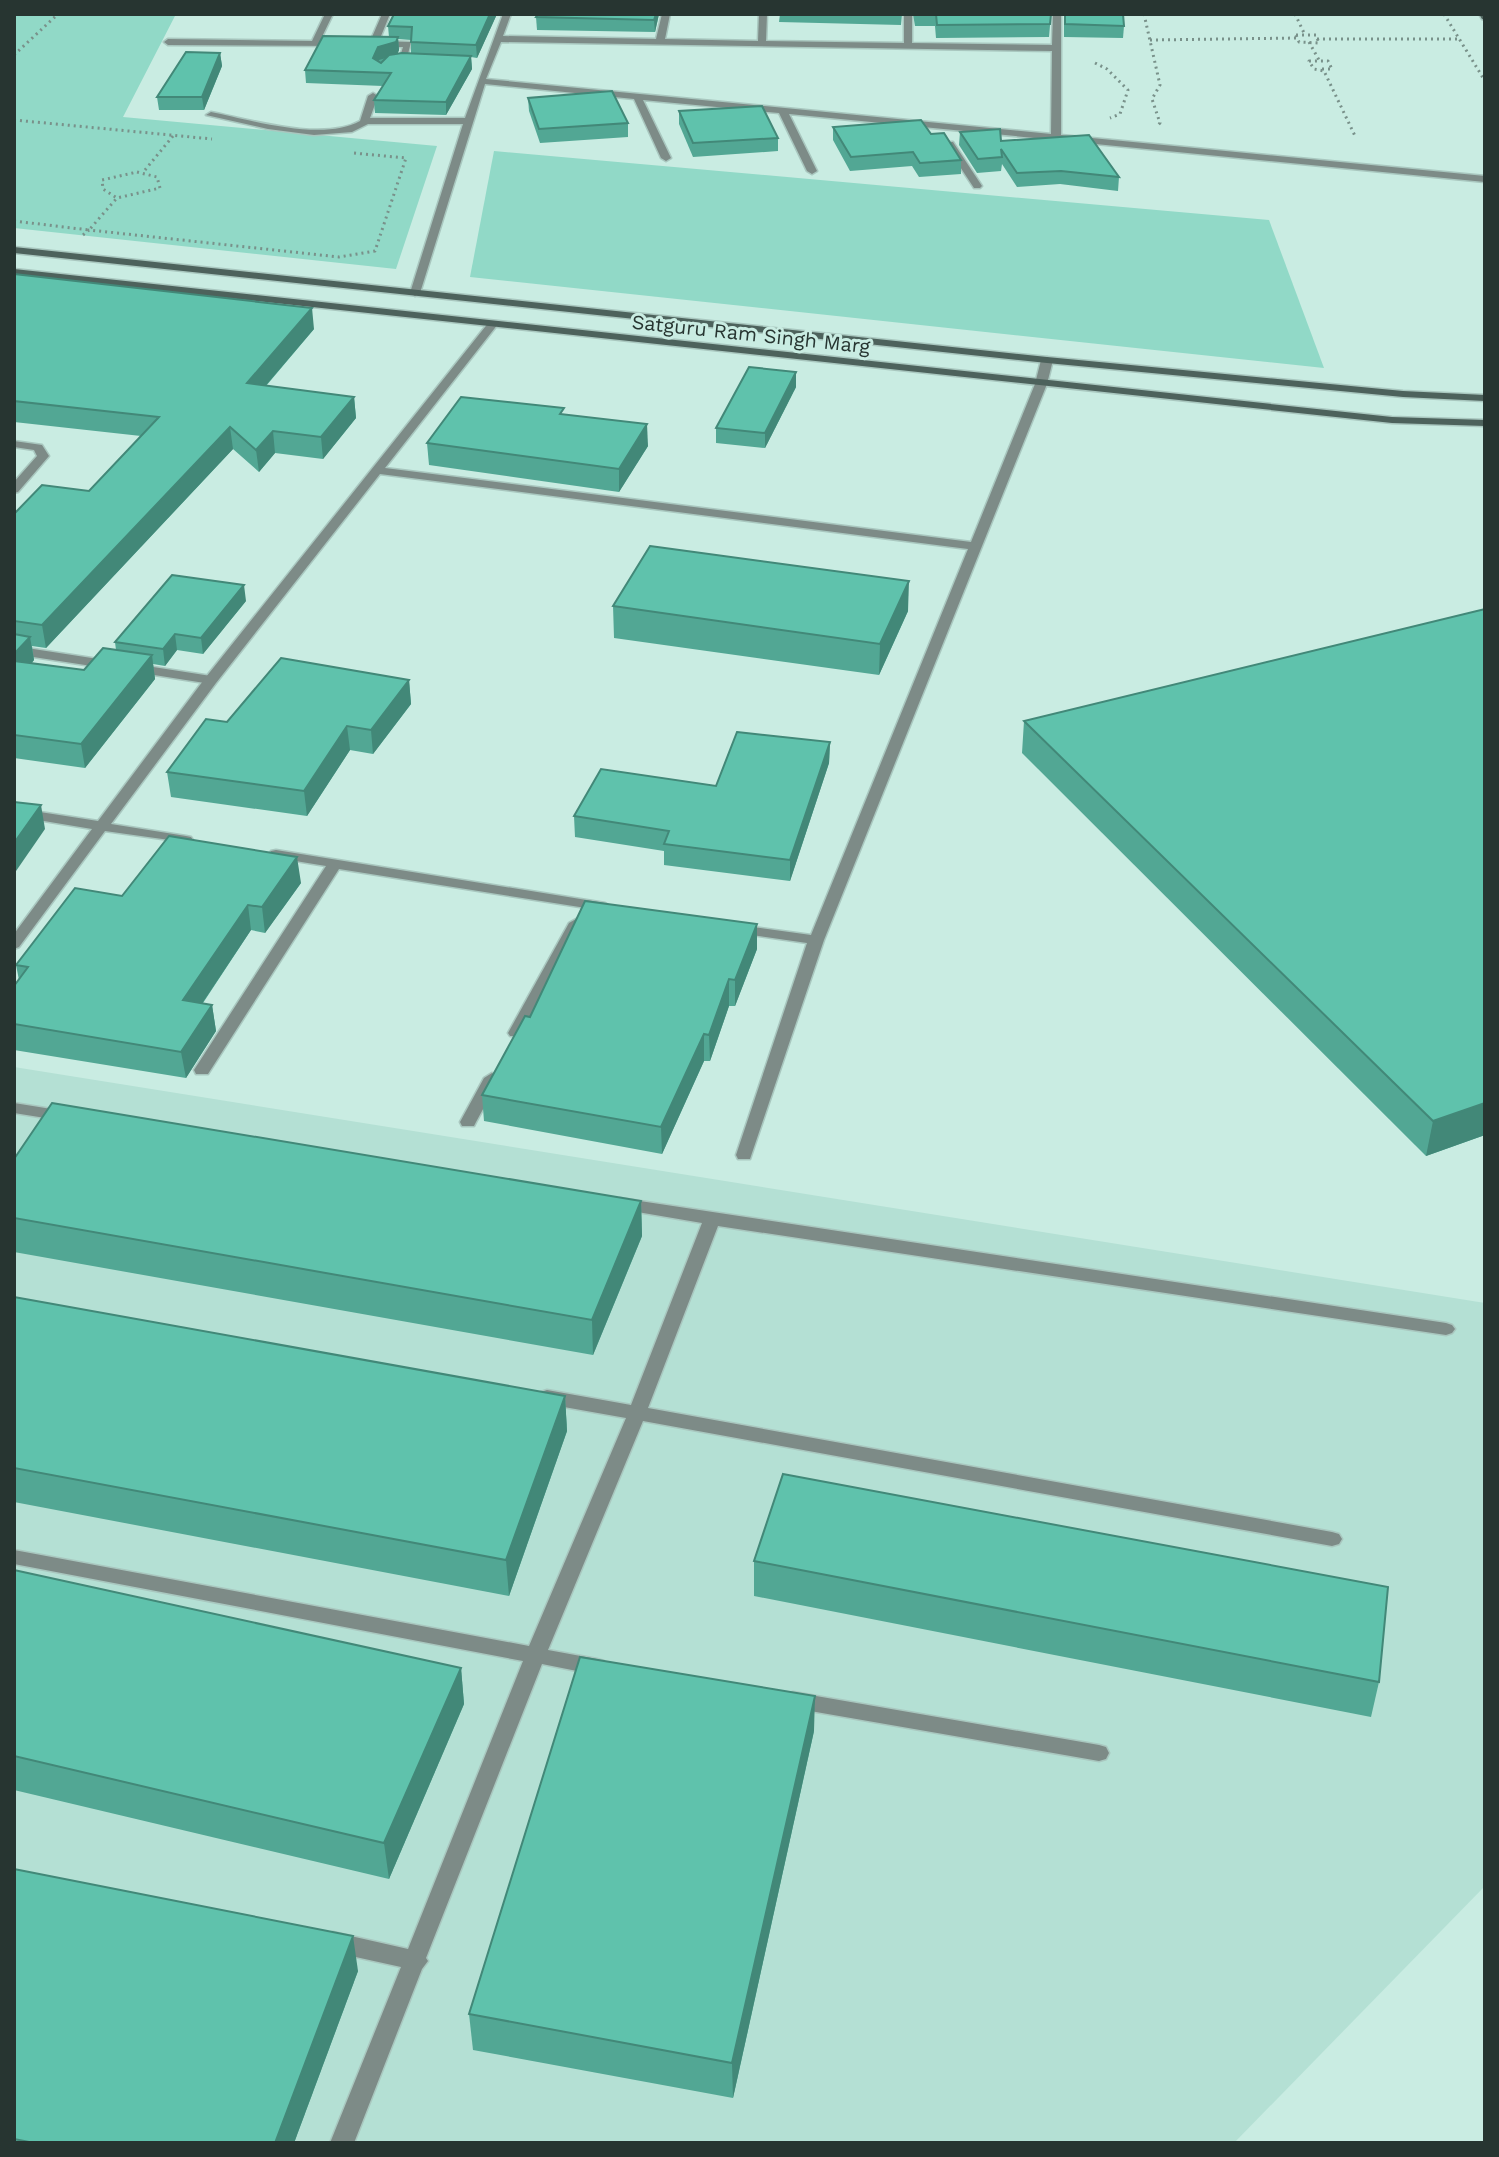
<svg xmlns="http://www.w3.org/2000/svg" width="1499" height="2157" font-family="'Work Sans',sans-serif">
<rect width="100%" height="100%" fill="#c9ece2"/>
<path fill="#b4e0d4" d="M14 1067 1485 1303V1886L1234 2143H14Z"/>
<g fill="#91d9c7">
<path d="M14 14H176L123 117 437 146 396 269 14 228Z"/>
<path d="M494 151 1269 220 1324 368 470 277Z"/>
</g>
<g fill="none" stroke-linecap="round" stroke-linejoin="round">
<g stroke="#a9c7bf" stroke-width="3">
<g id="lane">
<path d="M14 441 42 445 49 456 18 492 14 493V482L37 456 34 450 14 447Z"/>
<path d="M14 646 111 661 118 665 111 669 14 654Z"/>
<path d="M134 664 211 676 218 680 211 684 129 671V665Z"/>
<path d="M14 1103 64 1111 72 1116 64 1121 14 1113Z"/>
<path d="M620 1198 1446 1323 1452 1325 1455 1329 1452 1333 1446 1335 718 1226 648 1408 1332 1532 1339 1534 1342 1539 1339 1544 1332 1546 643 1421 548 1650 597 1659 604 1661 607 1667 604 1673 597 1675 542 1664 426 1958 428 1961 422 1969 354 2143H330L401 1967 333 1952 325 1949 322 1942 325 1935 333 1932 408 1949 523 1661 14 1564V1550L529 1646 626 1418 547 1404 541 1402 538 1397 541 1392 547 1390 631 1405 702 1223 614 1208 612 1204Z"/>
<path d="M793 1692 1099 1745 1106 1747 1109 1753 1106 1759 1099 1761 793 1708 786 1706 783 1700 786 1694Z"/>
</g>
</g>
<g stroke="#a9c7bf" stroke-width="3">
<g id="street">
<path d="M325 14H333L320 41H339L343 44 342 46 168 45 164 42 168 39 312 41Z"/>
<path d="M382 14H390L379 41 411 42 406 62 399 60 403 47H373L369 44Z"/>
<path d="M503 14H511L503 36 656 39 662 14H670L665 39 758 41 759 14H767L766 41 904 43V14H912V43L1052 45 1053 14H1061V135L1485 176V182L789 114 817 171 812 174 807 171 779 113 643 100 671 158 666 161 661 158 634 99 485 84 420 293 415 296 410 293 463 124H368L352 132 314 135 268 129 206 115 211 112C251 120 323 142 360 121L368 96 373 93 378 96 370 118H465ZM501 42 1052 51 1051 134 486 79Z"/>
<path d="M947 142H953L982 186 980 188H974L945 144Z"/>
<path d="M489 322 498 324 385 468 971 542 1035 384 1041 360 1047 357 1053 360 1047 384 824 940 750 1159H738L736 1155 807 943 738 933 731 929 738 925 811 935 968 549 380 474 216 683 111 824 186 836 191 837 193 840 191 843 105 831 19 947 14 949V934L92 829 14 816V808L98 821 206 677Z"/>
<path d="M276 850 605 903 612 907 605 911 339 869 208 1074H196L194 1070 326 866 271 857 269 854 271 851Z"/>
<path d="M576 919 583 923 524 1033 522 1036H510L508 1033 569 923Z"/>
<path d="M492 1073 500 1078 476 1122 474 1126H462L460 1122 484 1078Z"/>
</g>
</g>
<g stroke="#a9c7bf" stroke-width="3">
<g id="secondary">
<path d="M1479 14H1485V20L1482 19Z"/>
<path d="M14 247 1047 357 1403 391 1485 395V401L1403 397 1047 363 14 253Z"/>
<path d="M14 269 1392 417 1485 420V426L1392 423 14 275Z"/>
</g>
</g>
<g stroke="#79918a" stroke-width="3" stroke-dasharray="2 4" stroke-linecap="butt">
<path d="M1144 14 1160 85 1152 99 1160 123 1157 126"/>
<path d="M1295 14 1305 35"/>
<path d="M1444 14 1485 81"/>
<path d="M1296 35H1316L1319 43 1299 42Z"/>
<path d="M1317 39H1459"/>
<path d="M1150 40 1298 38"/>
<path d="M1309 42 1319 60"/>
<path d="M14 55 58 14"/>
<path d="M1095 63 1107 69 1128 90 1120 114 1110 118"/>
<path d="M1322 69H1332L1328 61H1309L1314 69 1324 71 1356 138"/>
<path d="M14 120 212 139"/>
<path d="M145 170 173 136"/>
<path d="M137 172 157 177 160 188 117 198 103 189 102 180Z"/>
<path d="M14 221 89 230 117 198"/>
<path d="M83 235 89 230 339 257 375 251 406 158 353 153"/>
</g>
<use href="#lane" fill="#7d8b87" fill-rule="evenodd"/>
<use href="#street" fill="#7d8b87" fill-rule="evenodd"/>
<use href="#secondary" fill="#4d625c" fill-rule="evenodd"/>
</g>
<g fill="#52a794" fill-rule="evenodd">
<path d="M394 14H497L477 58 471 57 472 69 446 115 375 113 374 100 383 86 306 83 305 70 389 37 388 26ZM398 39 411 40V53L397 54 399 50Z"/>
<path d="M538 14H659L655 32 537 30 536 17Z"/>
<path d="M780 14H902L901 25 779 22Z"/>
<path d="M913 14H1051L1049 37 936 38 935 26H915Z"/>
<path d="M1064 14H1123L1124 26 1123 38 1064 37Z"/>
<path d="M220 53 222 66 204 110H159L157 97Z"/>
<path d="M528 98 628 123V137L540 143 529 111Z"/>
<path d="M679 111 778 138V151L693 157 679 124Z"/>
<path d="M833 127 931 134 961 160V174L919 177 912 166 850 171 833 140Z"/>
<path d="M960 132 1001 141 1119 177 1118 191 1060 184 1017 187 1002 164 1001 171 977 173 959 145Z"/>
<path d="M14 274 314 329 266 386 354 397 356 418 323 459 275 453 259 472 233 449 46 648 32 646 34 660 32 663 84 670 116 650 115 642 246 601 203 654 177 650 165 666 153 664 155 679 85 768 14 758V514L89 491 141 436 14 422Z"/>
<path d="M796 372V387L765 448 716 443V428Z"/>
<path d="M564 414 648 446 619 492 429 465 427 443Z"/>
<path d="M613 606 908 611 879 675 614 638Z"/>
<path d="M409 680 411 704 373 754 350 750 307 816 171 797 167 772 227 722Z"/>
<path d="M1024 721 1485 1135 1426 1156 1022 753Z"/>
<path d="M830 742 829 763 790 881 664 865V851L575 837 574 816 716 786Z"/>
<path d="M301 883 265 933 251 930 203 1003 212 1005 216 1031 186 1078 14 1050V986L19 980 16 965 122 896Z"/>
<path d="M757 949 735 1006H729L710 1061H704L662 1154 484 1121 482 1095 530 1017Z"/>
<path d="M14 1159 641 1201 642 1236 593 1355 14 1252Z"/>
<path d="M14 1297 565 1396 567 1431 509 1596 14 1502Z"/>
<path d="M754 1561 1379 1682 1371 1717 754 1596Z"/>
<path d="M14 1570 461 1668 464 1704 389 1879 14 1790Z"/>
<path d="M814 1731 733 2098 473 2050 469 2014Z"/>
<path d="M14 1869 358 1971 294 2143H14Z"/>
</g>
<g fill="#428878">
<path d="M490 14H497L477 58 476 45Z"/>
<path d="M656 14H659L655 32 654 20Z"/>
<path d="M398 37 399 50 397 55 379 60 374 71 373 58 378 47Z"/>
<path d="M220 53 222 66 204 110 202 97Z"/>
<path d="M471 56 472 69 446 115V102Z"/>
<path d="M312 308 314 329 249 405 247 383Z"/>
<path d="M796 372V387L765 448V433Z"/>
<path d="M354 397 356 418 323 459 321 437Z"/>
<path d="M647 424 648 446 619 492V469Z"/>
<path d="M230 427 233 449 46 648 42 625Z"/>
<path d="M273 431 275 453 259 472 256 450Z"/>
<path d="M909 581 908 611 879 675 880 644Z"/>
<path d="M244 585 246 601 203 654 201 638Z"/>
<path d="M175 634 177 650 165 666 163 649Z"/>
<path d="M30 637 34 660 14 682V654Z"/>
<path d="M152 655 155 679 85 768 81 744Z"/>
<path d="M409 680 411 704 373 754 371 730Z"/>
<path d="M347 726 350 750 307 816 304 791Z"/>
<path d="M830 742 829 763 790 881V860Z"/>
<path d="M41 805 45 829 14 874V843Z"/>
<path d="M297 857 301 883 265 933 262 907Z"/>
<path d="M248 905 251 930 187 1026 183 1000Z"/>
<path d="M757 924V949L735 1006V980Z"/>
<path d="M729 979V1006L710 1061 709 1035Z"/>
<path d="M212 1005 216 1031 186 1078 181 1052Z"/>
<path d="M704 1034V1061L662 1154 661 1127Z"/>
<path d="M1485 1103V1135L1426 1156 1433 1121Z"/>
<path d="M641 1201 642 1236 593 1355 592 1320Z"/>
<path d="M565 1396 567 1431 509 1596 506 1560Z"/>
<path d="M461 1668 464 1704 389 1879 384 1843Z"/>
<path d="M815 1696 814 1731 733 2098 732 2063Z"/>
<path d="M353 1936 358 1971 294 2143H275Z"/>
</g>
<g fill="#5fc2ac" stroke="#428878" stroke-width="2">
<path d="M394 14H490L476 45 411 42 412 27 388 26Z"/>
<path d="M538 14H656L654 20 536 17Z"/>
<path d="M936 14H1051L1050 24 937 25Z"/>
<path d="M1065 14H1123L1124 26 1065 24Z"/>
<path d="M323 36 398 37 396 42 378 47 373 58 381 63 389 55 402 53 471 56 446 102 374 100 391 73 305 70Z"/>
<path d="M186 52 220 53 202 97H157Z"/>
<path d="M612 91 628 123 539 129 528 98Z"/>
<path d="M762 106 778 138 693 143 679 111Z"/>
<path d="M921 120 931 134 944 133 961 160 920 163 913 152 851 157 833 127Z"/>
<path d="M1000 129 1001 141 1089 135 1119 177 1061 171 1017 173 1001 149 1002 157 978 159 960 132Z"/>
<path d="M14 274 312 308 247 383 354 397 321 437 273 431 256 450 230 427 42 625 14 621V514L42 485 89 491 159 417 14 401Z"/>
<path d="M749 367 796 372 765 433 716 428Z"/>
<path d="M461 397 564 408 560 414 647 424 619 469 427 443Z"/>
<path d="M650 546 909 581 880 644 613 606Z"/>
<path d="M172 575 244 585 201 638 175 634 163 649 115 642Z"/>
<path d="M1485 609V1103L1433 1121 1024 721Z"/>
<path d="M14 634 30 637 14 654Z"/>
<path d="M103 648 152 655 81 744 14 735V661L84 670Z"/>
<path d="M281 658 409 680 371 730 347 726 304 791 167 772 206 719 227 722Z"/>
<path d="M737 732 830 742 790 860 664 844 669 831 574 816 601 769 716 786Z"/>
<path d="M14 802 41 805 14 843Z"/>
<path d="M169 836 297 857 262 907 248 905 183 1000 212 1005 181 1052 14 1024V986L28 967 16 965 75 888 122 896Z"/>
<path d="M585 901 757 924 735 980 729 979 709 1035 704 1034 661 1127 482 1095 525 1016 530 1017Z"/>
<path d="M52 1103 641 1201 592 1320 14 1218V1159Z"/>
<path d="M14 1297 565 1396 506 1560 14 1468Z"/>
<path d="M783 1474 1388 1587 1379 1682 754 1561Z"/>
<path d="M14 1570 461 1668 384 1843 14 1756Z"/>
<path d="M580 1657 815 1696 732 2063 469 2014Z"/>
<path d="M14 1869 353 1936 275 2143H34L14 2139Z"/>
</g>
<g text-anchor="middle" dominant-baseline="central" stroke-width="6" stroke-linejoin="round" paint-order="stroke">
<g font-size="20" fill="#273531" stroke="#c9ece2">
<text transform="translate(751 334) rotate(6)">Satguru Ram Singh Marg</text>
</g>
</g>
<rect width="1499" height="2157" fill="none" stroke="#273531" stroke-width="32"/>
</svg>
